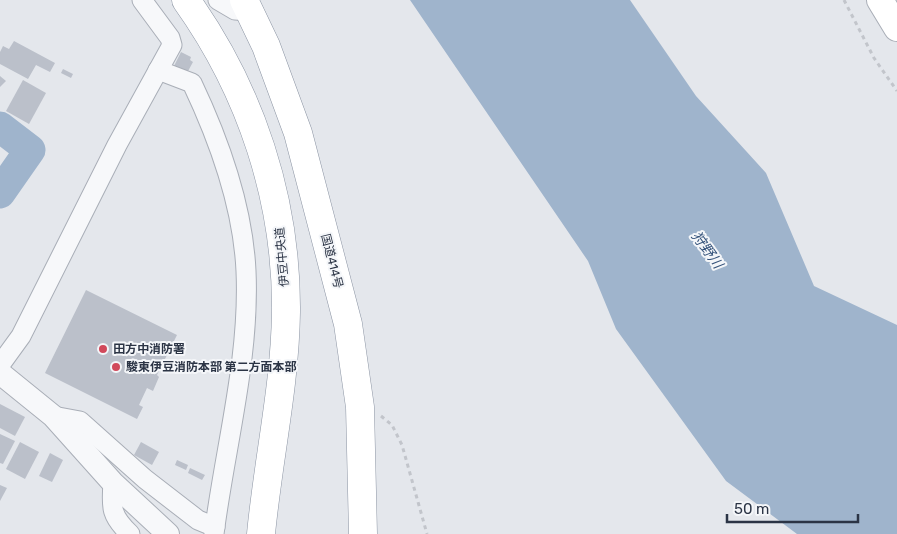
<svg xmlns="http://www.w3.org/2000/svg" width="897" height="534" font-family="Rubik,'Noto Sans JP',sans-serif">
<rect width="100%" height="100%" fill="#e4e7ec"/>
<path fill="#9fb4cc" d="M410 0H630L696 96 766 173 814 286 897 325V534H797L726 481 616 329 588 261Z"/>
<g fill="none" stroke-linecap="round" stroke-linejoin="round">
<path stroke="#9fb4cc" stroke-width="31" d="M0 127 30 150 0 193"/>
</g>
<g fill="#bbc0ca">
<path d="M14 41 55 63 50 72 36 65 28 79 0 64V52L3 46 9 49Z"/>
<path d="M181 52 191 57 190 60 193 62 187 73 174 66Z"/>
<path d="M63 69 73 74 71 78 61 73Z"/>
<path d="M0 76 6 81 0 87Z"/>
<path d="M23 80 46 93 29 124 6 111Z"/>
<path d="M86 290 177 335 157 375 159 377 153 391 147 388 139 405 143 407 137 419 45 373Z"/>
<path d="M0 404 25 417 15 436 0 428Z"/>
<path d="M0 434 15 441 3 464 0 463Z"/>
<path d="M20 442 39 452 25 479 6 469Z"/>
<path d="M141 442 159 452 152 465 134 455Z"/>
<path d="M50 453 63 460 52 482 39 476Z"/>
<path d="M177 460 188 465 186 470 175 465Z"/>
<path d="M190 468 205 475 202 480 188 473Z"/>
<path d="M0 485 7 488 0 501Z"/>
</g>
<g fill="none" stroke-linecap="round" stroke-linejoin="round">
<g stroke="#a9aeb7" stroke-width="21">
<g id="minor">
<path d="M218 0 235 10 249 11"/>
<path d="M158 70 192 83C220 142 243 206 246 271 250 359 225 447 214 534"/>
<path d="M0 365 21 336 117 145 172 45 170 38 142 0"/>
<path d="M53 416 80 421 145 479 198 520 215 527"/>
<path d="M113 483C111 508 111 516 130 534"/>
</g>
</g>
<g stroke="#a9aeb7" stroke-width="24">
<path id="tertiary" d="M0 373 53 416 113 483 168 534"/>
</g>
<g stroke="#a9aeb7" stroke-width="28">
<path id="secondary" d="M880 0 897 28"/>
</g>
<g stroke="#8b94a3" stroke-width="29">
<path id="trunk" d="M244 0 266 46 298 133 348 324 360 407 363 534"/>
</g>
<g stroke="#8b94a3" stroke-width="29">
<path id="motorway" d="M186 0C251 91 287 200 286 312 285 386 268 460 261 534"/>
</g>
<g stroke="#c2c5cb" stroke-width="3" stroke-dasharray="4 4" stroke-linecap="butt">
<path d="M844 0 874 58 897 91"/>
<path d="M381 416 392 425 402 445 427 534"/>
</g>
<use href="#minor" stroke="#f7f8fa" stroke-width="19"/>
<use href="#tertiary" stroke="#f7f8fa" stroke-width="22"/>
<use href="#secondary" stroke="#fff" stroke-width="26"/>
<use href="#trunk" stroke="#fff" stroke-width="28"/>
<use href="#motorway" stroke="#fff" stroke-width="28"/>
</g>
<g fill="#d1495b" stroke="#f4f6f9" stroke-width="2">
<circle cx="103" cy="349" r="5"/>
<circle cx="116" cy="367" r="5"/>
</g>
<g text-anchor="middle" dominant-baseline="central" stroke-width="4" stroke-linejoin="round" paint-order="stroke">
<g font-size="12" fill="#2b3445" stroke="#f4f6f9">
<text transform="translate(282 257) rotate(-95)">伊豆中央道</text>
<text transform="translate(332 261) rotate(76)">国道414号</text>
</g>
<g font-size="12" font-weight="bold" fill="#2b3445" stroke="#f4f6f9" text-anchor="start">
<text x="113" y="349">田方中消防署</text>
<text x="126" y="367">駿東伊豆消防本部 第二方面本部</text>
</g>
<g font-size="14" font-style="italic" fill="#34527a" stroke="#f4f6f9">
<text transform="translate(707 250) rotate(54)">狩野川</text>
</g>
</g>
<path d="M727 514v8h131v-8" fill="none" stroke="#2b3445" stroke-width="2.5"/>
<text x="734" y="514" font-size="15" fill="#2b3445" stroke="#f4f6f9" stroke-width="4" paint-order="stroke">50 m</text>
</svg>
